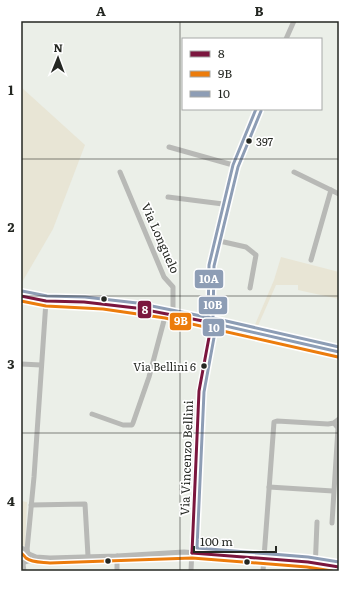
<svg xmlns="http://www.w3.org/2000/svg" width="360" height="592" font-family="Literata,serif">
<rect width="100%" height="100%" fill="#ebefe8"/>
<g fill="#e8e5d5">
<path d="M21 87 85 145 53 229 21 284Z"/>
<path d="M281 257 339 272V299L298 290V285H276L257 328 254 327 274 280Z"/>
<path d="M21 501 27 502 25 546 21 545Z"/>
</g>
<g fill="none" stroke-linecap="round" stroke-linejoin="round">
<g stroke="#b8b9b6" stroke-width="5">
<path d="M286 39 294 21"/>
<path d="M169 147 233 165"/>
<path d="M120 172 164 277 173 287V315"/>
<path d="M294 172 339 194"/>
<path d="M168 197 223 204"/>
<path d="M215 240 246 247 256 255 250 288"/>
<path d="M311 260 331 190"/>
<path d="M21 364 41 365"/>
<path d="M92 414 123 425H132L133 423 149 377 166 313"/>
<path d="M269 487 333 491"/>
<path d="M31 505 85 504 88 556"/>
<path d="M332 523 338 428 334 423"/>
<path d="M21 548 27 550 29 556 27 561 21 564"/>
<path d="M27 550 34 477 46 301"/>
<path d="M29 554 36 557 50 558 117 556 184 552 308 562 339 567"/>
<path d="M117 556V571"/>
<path d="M27 561 44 559"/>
<path d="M23 564 24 571"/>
<path d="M191 571 199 391 210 332 208 317 209 265 233 165 256 109"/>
<path d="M263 571 274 422 277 421 328 424 334 423 339 419"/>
<path d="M315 571 317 522"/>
</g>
<path stroke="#aeaeab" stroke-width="7" d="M21 296 46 301 103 304 166 313 339 352"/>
<g stroke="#fff" stroke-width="6">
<g id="bus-1">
<path d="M21 296 46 301 84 302 136 308 208 322"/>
<path d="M192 553 199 391 210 332 208 322"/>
<path d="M192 553 308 562 339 567"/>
</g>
</g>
<g stroke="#fff" stroke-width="6">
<g id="bus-2">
<path d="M21 301 46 306 103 309 165 318 338 357"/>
<path d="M21 553C23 554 24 556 26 558 32 563 42 562 50 563L192 558 307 567 332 571"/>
</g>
</g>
<g stroke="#fff" stroke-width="6">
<path id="bus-3" d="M22 291 47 296 85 297 137 303 211 318 215 332 204 392 197 548 308 557 339 562"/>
</g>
<g stroke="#fff" stroke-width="6">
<path id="bus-4" d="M256 109 233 165 209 265 208 322 339 352"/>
</g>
<g stroke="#fff" stroke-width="6">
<path id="bus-5" d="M261 111 238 167 214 266 213 318 339 347"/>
</g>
<use href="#bus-1" stroke="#7b163e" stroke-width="3"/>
<use href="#bus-2" stroke="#ec7c0c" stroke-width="3"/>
<use href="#bus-3" stroke="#8d9db5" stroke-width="3"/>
<use href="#bus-4" stroke="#8d9db5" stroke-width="3"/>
<use href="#bus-5" stroke="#8d9db5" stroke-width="3"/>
</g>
<path fill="none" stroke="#242722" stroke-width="1" stroke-opacity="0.55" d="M180 21V571M21 159H339M21 296H339M21 433H339"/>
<g fill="#242722" stroke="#fff" stroke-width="1.5">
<circle cx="249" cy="141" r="3.5"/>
<circle cx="104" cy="299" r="3.5"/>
<circle cx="204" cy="366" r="3.5"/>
<circle cx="108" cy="561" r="3.5"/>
<circle cx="247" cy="562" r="3.5"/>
</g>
<g text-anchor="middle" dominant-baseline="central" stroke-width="3.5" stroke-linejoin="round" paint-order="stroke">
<g font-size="11" fill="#242722" stroke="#fff" text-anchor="start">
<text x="256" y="141">397</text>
<text x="196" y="366" text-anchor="end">Via Bellini 6</text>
</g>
<g font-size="12" fill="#242722" stroke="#fff">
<text transform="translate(161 238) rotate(66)">Via Longuelo</text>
<text transform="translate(186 458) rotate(-88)">Via Vincenzo Bellini</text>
</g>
</g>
<g stroke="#fff" stroke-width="1.5">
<rect x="194" y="269" width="30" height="20" rx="4" fill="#8d9db5"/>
<rect x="198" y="296" width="30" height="19" rx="4" fill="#8d9db5"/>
<rect x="137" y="300" width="15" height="19" rx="4" fill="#7b163e"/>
<rect x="169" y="312" width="23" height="19" rx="4" fill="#ec7c0c"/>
<rect x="202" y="318" width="23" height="19" rx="4" fill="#8d9db5"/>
</g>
<g font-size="11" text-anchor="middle" font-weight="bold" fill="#fff">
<text x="209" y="283">10A</text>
<text x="213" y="309">10B</text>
<text x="145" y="314">8</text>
<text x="181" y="325">9B</text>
<text x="214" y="332">10</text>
</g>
<rect width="360" height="592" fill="none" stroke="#ffffff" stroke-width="44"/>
<rect x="182" y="38" width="140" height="72" fill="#ffffff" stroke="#a7a9a7"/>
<rect x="190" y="51" width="20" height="6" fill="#7b163e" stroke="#a7a9a7"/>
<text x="218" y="58" font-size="12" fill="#242722">8</text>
<rect x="190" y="71" width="20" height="6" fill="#ec7c0c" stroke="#a7a9a7"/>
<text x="218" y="78" font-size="12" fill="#242722">9B</text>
<rect x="190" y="91" width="20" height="6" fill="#8d9db5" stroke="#a7a9a7"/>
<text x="218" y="98" font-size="12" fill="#242722">10</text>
<g transform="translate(58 58) rotate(1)" stroke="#ffffff" stroke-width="3" paint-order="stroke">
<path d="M0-3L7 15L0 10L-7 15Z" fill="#242722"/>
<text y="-6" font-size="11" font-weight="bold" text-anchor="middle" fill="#242722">N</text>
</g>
<path d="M194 546v6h82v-6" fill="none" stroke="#242722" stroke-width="2"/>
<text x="200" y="546" font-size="12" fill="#242722" stroke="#ffffff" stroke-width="3" paint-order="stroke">100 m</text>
<rect x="22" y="22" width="316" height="548" fill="none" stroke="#242722" stroke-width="1.5"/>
<g font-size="13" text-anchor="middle" font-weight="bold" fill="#242722">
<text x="101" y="16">A</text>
<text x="259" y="16">B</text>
<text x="11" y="95">1</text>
<text x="11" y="232">2</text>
<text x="11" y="369">3</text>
<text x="11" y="506">4</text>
</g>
</svg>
